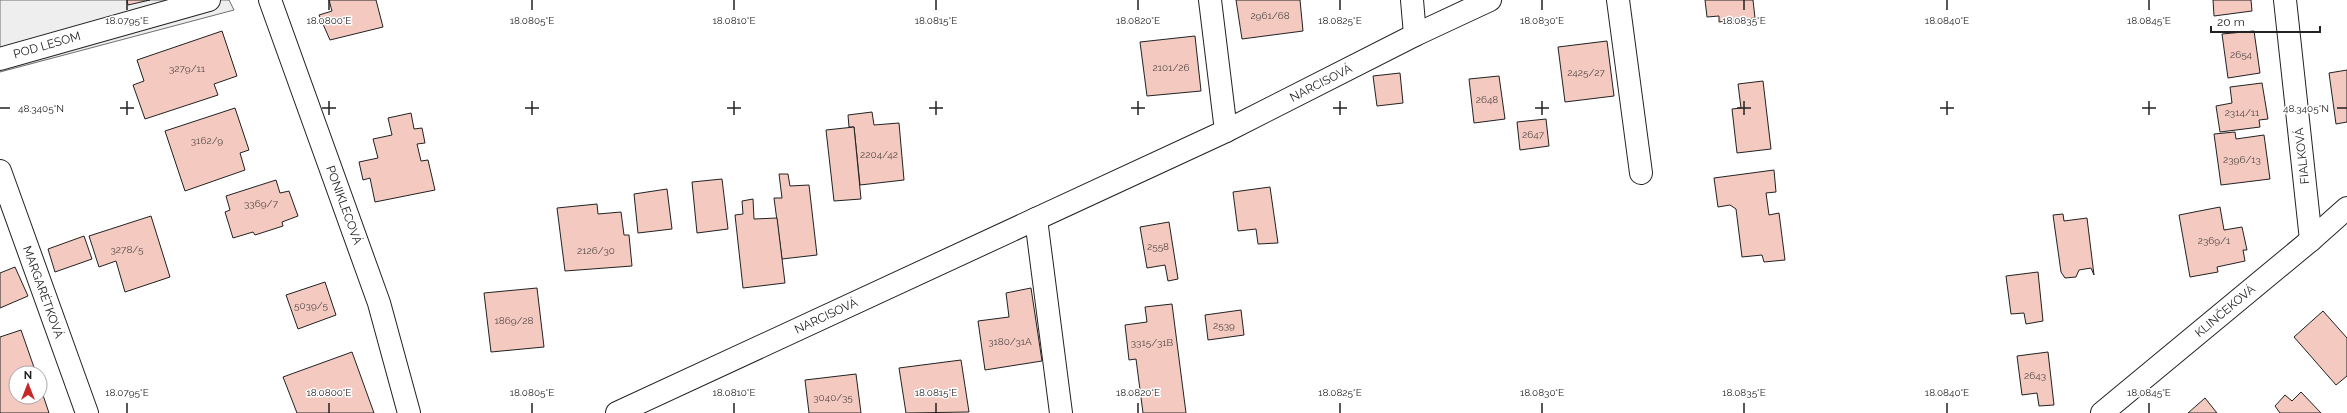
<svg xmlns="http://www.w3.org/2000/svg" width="2347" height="413" font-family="Raleway,sans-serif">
<rect width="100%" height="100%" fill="#fff"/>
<path fill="#eee" stroke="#6f6f6f" d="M0 0H229L234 10 0 72Z"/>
<g fill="#f3c9c0" stroke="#222">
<path d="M127 0H150L128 5Z"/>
<path d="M329 0H376L383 27 330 40 319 15 332 11Z"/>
<path d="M1236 0H1300L1303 31 1242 39Z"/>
<path d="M1705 0H1753L1755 18 1719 22V16L1707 17Z"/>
<path d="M2213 0H2251L2252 11 2214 16Z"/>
<path d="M222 31 237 76 214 84 218 95 145 119 133 85 144 81 137 60Z"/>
<path d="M2254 31 2260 73 2228 78 2222 34Z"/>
<path d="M1195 36 1201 91 1147 96 1140 42Z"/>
<path d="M1607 41 1614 96 1565 102 1558 47Z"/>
<path d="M2347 70V122L2336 124 2329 73Z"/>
<path d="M1400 73 1403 103 1377 106 1373 76Z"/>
<path d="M1499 76 1505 119 1474 123 1469 79Z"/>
<path d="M1763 81 1771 149 1737 153 1732 109 1741 108 1738 84Z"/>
<path d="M2262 83 2268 119 2259 120 2260 127 2220 132 2216 106 2232 103 2230 87Z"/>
<path d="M235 108 249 150 240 153 245 170 185 191 165 131Z"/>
<path d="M872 112 874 125 899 123 904 180 860 185 854 127H849L848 115Z"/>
<path d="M411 113 414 129 422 128 425 143 417 144 421 161 428 160 435 190 375 202 370 178 363 180 359 162 378 158 373 139 392 135 388 118Z"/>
<path d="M1546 119 1549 146 1520 150 1517 122Z"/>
<path d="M854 127 861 199 834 201 826 130Z"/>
<path d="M2235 132 2236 139 2264 135 2270 179 2221 185 2214 134Z"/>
<path d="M1774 170 1776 192 1766 193 1769 215 1779 213 1785 260 1764 262 1762 255 1742 257 1736 209 1730 205 1718 207 1714 178Z"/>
<path d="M779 174H788L790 186 809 185 817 255 782 259 774 198H782Z"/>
<path d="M722 179 728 229 697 233 692 182Z"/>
<path d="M276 180 280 193 289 191 298 216 282 222 283 226 255 235 253 232 233 238 225 212 230 210 226 196Z"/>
<path d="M1270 187 1278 243 1258 244 1256 229 1238 231 1233 192Z"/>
<path d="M667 189 672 229 638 233 634 194Z"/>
<path d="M753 199 754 219 777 218 785 283 743 288 735 215 743 214 742 201Z"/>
<path d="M597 204 598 214 621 212 624 235H629L632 266 565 271 557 208Z"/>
<path d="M2220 207 2224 230 2242 227 2247 250H2243L2245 261 2217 267 2218 272 2190 277 2179 215Z"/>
<path d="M2063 214 2064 221 2087 218 2094 275 2091 268 2079 270 2076 277 2065 278 2061 272 2053 215Z"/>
<path d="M151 216 170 277 125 292 116 261 99 267 89 236Z"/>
<path d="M1169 222 1178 279 1168 281 1165 265 1147 268 1140 227Z"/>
<path d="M84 236 92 259 55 272 48 249Z"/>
<path d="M15 267 28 296 0 308V273Z"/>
<path d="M2038 272 2043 321 2026 324 2024 313 2011 314 2006 276Z"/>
<path d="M325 282 336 315 298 329 286 295Z"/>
<path d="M537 288 544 347 491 352 484 293Z"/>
<path d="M1031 288 1042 361 985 370 978 321 1009 317 1006 293Z"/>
<path d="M1172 304 1186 413H1143L1136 359 1129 360 1125 325 1147 322 1145 307Z"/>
<path d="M1241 310 1244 335 1208 340 1205 315Z"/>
<path d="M2323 311 2347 338V376L2336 385 2294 337Z"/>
<path d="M21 330 36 373H16V397H40V386L49 413H0V337Z"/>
<path d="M352 352 374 413H297L283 377Z"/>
<path d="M2048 352 2054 405 2039 406 2037 393 2022 395 2017 356Z"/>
<path d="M961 360 969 412 906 413 899 368Z"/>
<path d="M856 374 861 413H809L805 380Z"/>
<path d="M2301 392 2321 413H2280L2275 406 2285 395 2292 401Z"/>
<path d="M2205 398 2217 413H2188Z"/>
</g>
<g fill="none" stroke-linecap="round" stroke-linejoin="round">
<g stroke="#222" stroke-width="24">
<g id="minor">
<path d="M270 0 379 303 409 413"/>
<path d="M1210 0 1226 131"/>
<path d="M1412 0 1415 35"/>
<path d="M1618 0 1641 173"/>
<path d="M2285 0 2311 240"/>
<path d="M0 59 209 0"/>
<path d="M0 171 87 413"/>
<path d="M1036 219 1061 413"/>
<path d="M617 413 1226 131 1415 35 1490 0"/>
<path d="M2102 413 2311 240 2347 208"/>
</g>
</g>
<use href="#minor" stroke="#fff" stroke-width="22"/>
</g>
<path fill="none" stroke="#222" stroke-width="1.5" d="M127 0V10M329 0V10M532 0V10M734 0V10M936 0V10M1138 0V10M1340 0V10M1542 0V10M1744 0V10M1947 0V10M2149 0V10M127 101V115M329 101V115M532 101V115M734 101V115M936 101V115M1138 101V115M1340 101V115M1542 101V115M1744 101V115M1947 101V115M2149 101V115M0 108H10M120 108H134M322 108H336M525 108H539M727 108H741M929 108H943M1131 108H1145M1333 108H1347M1535 108H1549M1737 108H1751M1940 108H1954M2142 108H2156M2337 108H2347M127 403V413M329 403V413M532 403V413M734 403V413M936 403V413M1138 403V413M1340 403V413M1542 403V413M1744 403V413M1947 403V413M2149 403V413"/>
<g text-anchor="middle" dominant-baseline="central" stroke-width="3" stroke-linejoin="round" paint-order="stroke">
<g font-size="10" fill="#564c4a">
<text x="1270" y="15">2961/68</text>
<text x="2241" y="54">2654</text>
<text x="1171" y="67">2101/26</text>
<text x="187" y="68">3279/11</text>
<text x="1586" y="72">2425/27</text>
<text x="1487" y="99">2648</text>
<text x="2242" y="112">2314/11</text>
<text x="1533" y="134">2647</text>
<text x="207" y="140">3162/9</text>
<text x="879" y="154">2204/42</text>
<text x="2242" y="159">2396/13</text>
<text x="261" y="203">3369/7</text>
<text x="2214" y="240">2369/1</text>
<text x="1158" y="246">2558</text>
<text x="127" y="249">3278/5</text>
<text x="596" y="250">2126/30</text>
<text x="311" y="305">5039/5</text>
<text x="514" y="320">1869/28</text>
<text x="1224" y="325">2539</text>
<text x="1010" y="341">3180/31A</text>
<text x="1152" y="342">3315/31B</text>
<text x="2035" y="375">2643</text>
<text x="833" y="397">3040/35</text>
</g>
<g font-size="12" fill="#222" stroke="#fff">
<text transform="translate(47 45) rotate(-16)">POD LESOM</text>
<text transform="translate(1321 83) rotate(-27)">NARCISOVÁ</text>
<text transform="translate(2302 156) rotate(-96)">FIALKOVÁ</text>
<text transform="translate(344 205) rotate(70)">PONIKLECOVÁ</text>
<text transform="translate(43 292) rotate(70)">MARGARÉTKOVÁ</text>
<text transform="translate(2225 311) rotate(-40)">KLINČEKOVÁ</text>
<text transform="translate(826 316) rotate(-25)">NARCISOVÁ</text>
</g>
</g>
<g font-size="10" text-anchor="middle" fill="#222" stroke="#fff" stroke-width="3" stroke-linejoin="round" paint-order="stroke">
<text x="127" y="24">18.0795°E</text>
<text x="329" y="24">18.0800°E</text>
<text x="532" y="24">18.0805°E</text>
<text x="734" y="24">18.0810°E</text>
<text x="936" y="24">18.0815°E</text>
<text x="1138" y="24">18.0820°E</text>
<text x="1340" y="24">18.0825°E</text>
<text x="1542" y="24">18.0830°E</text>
<text x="1744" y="24">18.0835°E</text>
<text x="1947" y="24">18.0840°E</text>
<text x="2149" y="24">18.0845°E</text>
<text x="41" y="112">48.3405°N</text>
<text x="2306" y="112">48.3405°N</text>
<text x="127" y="396">18.0795°E</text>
<text x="329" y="396">18.0800°E</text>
<text x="532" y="396">18.0805°E</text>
<text x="734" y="396">18.0810°E</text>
<text x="936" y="396">18.0815°E</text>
<text x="1138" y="396">18.0820°E</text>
<text x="1340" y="396">18.0825°E</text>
<text x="1542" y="396">18.0830°E</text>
<text x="1744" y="396">18.0835°E</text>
<text x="1947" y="396">18.0840°E</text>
<text x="2149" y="396">18.0845°E</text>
</g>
<g transform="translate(28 385)"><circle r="19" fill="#ffffff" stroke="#a7a7a7"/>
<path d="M0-3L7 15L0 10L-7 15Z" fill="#c62828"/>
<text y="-6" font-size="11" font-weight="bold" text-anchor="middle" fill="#222222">N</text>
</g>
<path d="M2211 26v6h109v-6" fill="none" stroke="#222222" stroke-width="2"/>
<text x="2217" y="26" font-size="12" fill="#222222" stroke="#ffffff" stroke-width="3" paint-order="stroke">20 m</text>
</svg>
